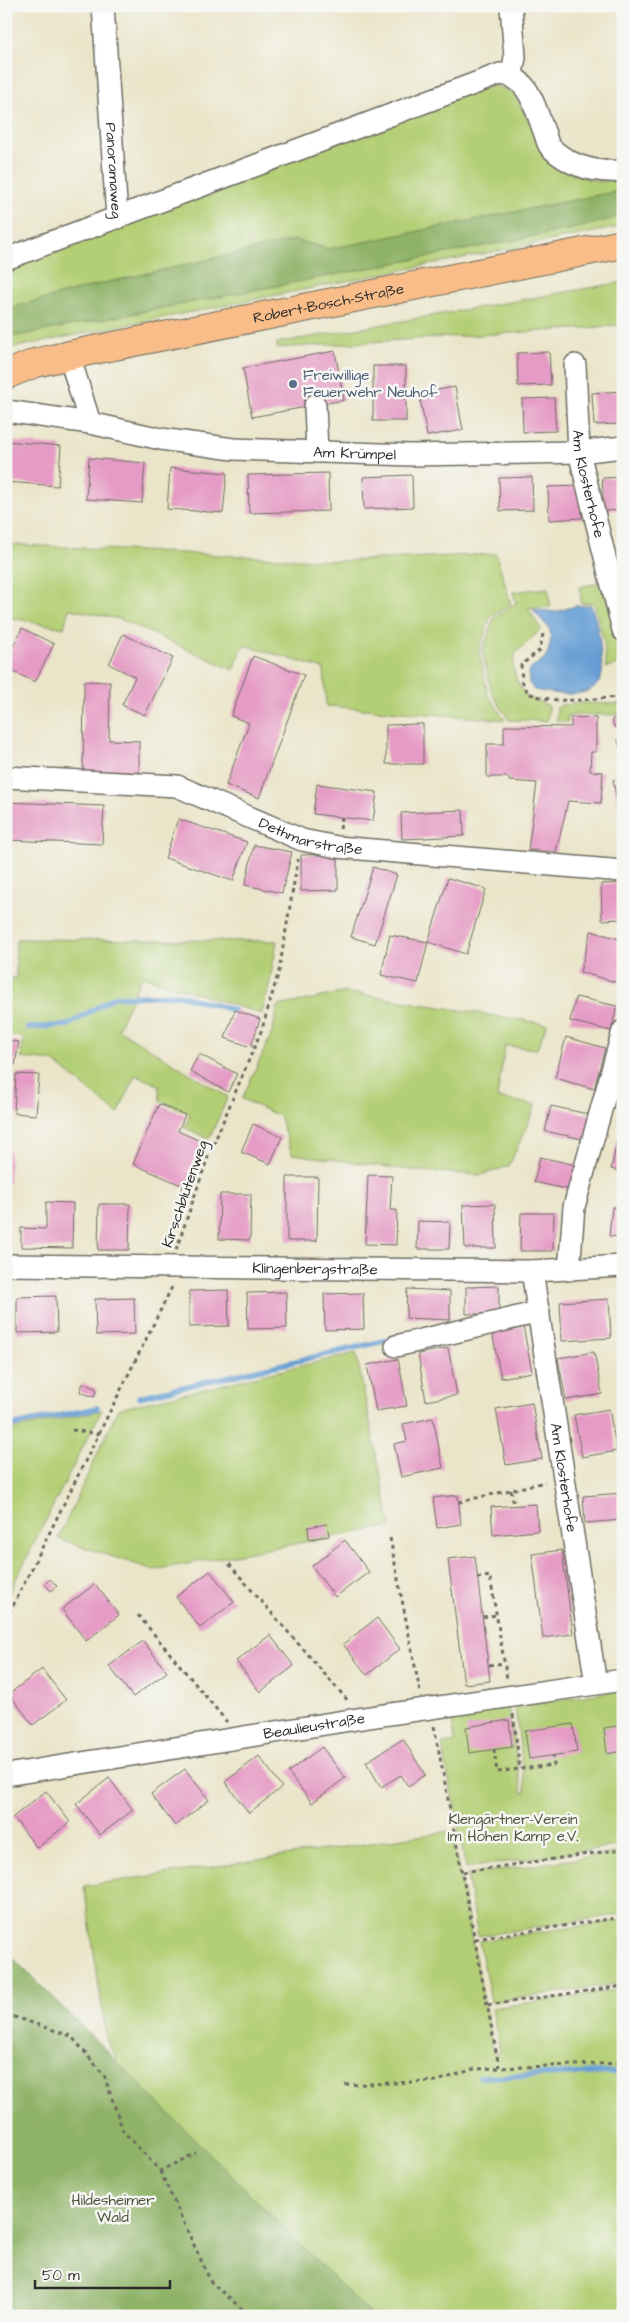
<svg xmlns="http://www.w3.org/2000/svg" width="629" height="2322" font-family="'Architects Daughter',sans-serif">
<rect width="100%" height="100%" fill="#f6f6f2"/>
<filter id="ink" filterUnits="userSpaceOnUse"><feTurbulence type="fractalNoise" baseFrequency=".02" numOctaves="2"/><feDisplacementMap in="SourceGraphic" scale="10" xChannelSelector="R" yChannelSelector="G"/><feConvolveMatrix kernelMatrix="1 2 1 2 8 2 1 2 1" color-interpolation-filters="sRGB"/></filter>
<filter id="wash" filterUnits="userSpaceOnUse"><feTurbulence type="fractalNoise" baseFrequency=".0096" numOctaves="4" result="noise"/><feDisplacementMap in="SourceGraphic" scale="20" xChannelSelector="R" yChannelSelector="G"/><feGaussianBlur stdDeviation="1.12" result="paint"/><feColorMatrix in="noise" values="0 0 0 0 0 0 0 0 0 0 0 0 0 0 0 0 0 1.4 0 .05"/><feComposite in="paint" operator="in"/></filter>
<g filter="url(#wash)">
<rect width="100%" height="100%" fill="#eae5c9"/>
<g fill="#b3cf75" stroke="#6f7d50">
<path d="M492 85 513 92 549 159 567 172 599 182 623 177V226L6 349V265Z"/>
<path d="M623 282V324L590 328 277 348V343Z"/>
<path d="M6 544 338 561 496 554 511 604 491 616 479 650 488 695 505 720 326 706 324 669 244 645 233 670 120 619 69 609 64 628 6 617Z"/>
<path d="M603 582 622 663 606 668 604 642 594 603H581L580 587Z"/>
<path d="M548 588 551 607 528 608 541 629 515 654 513 667 517 681 526 696 549 706 547 721 509 720 492 694 482 651 494 618 516 603 513 592Z"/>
<path d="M584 703 623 704V713L611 715H568V722L556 721 557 708 561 705Z"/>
<path d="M16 939 277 941 269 986 262 1014 142 976 118 1029 228 1097 209 1139 185 1128 190 1113 160 1101 159 1085 135 1075 118 1114 53 1061 21 1058 24 1038 6 1034V979L16 978Z"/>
<path d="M346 992 547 1024 537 1049 505 1046 497 1098 536 1105 509 1166 481 1175 418 1171 292 1154 279 1116 242 1099 272 1033 278 1006Z"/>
<path d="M356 1353 391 1526 154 1570 58 1539 118 1409Z"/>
<path d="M102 1410 90 1433 6 1599V1431Z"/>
<path d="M623 1690V1845L466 1868 442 1744 455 1742 451 1716 508 1707 522 1792H526L515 1707Z"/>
<path d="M451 1831 494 2054 500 2053 492 2008 623 1989V2258L619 2261 623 2267V2316H320L167 2156 107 2041 84 1886Z"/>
<path d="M623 1852V1914L478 1936 467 1875Z"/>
<path d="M623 1920V1983L491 2002 479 1941Z"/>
</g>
<g fill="#8eb266" stroke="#5c6e48">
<path d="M623 190V216L577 228 6 338V309L100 284 295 240 329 249Z"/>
<path d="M6 1951 372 2316H6Z"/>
</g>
<path fill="#669ed4" stroke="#486480" d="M591 605C597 620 600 638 601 654 601 660 603 668 602 674 597 702 553 694 534 690L529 683 528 673C534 664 539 664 545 657 550 651 553 633 548 627 543 621 537 616 533 609L555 612 575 606Z"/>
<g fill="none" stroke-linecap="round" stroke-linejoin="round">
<g stroke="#669ed4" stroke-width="5.5">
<path d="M28 1028 68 1025 114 997 179 995 233 1010"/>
<path d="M139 1397 393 1339"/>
<path d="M6 1427 97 1408"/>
<path d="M480 2077 623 2072"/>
</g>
</g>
<g id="blocks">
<g fill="#e59bc5">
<path d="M335 351 344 400 252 417 243 368Z"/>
<path d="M549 352 551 385 518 386 517 353Z"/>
<rect x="373" y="366" width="33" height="55"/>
<path d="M455 387 463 430 427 436 419 393Z"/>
<path d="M623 391V424L594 425 592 393Z"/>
<path d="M554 398 556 431 523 432 522 399Z"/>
<path d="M6 441 61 446 58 486 6 482Z"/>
<path d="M89 458 145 463 142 503 86 499Z"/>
<path d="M170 468 227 473 223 513 167 509Z"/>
<path d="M328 473 329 511 249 513 248 475Z"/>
<path d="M412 475 413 507 364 509 363 477Z"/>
<path d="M532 477 533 510 500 511 499 478Z"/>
<path d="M623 477V510L604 511 602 478Z"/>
<path d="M581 486 582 518 549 520 548 487Z"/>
<path d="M22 628 54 644 35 682 6 668V661Z"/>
<path d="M123 634 173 658 145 715 122 705 135 677 109 664Z"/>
<path d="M253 656 304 675 259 798 226 785 249 723 231 716Z"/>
<path d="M84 681 110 682 109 740 139 741V774L83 773Z"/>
<path d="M623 716V725L614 727 612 719Z"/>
<path d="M571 717 596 718V752H591L590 771 603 772 601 803 568 801 556 852 528 850 537 783 509 781V777H487V744H504V726L571 727Z"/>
<path d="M423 724V764H386V725Z"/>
<path d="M623 739V758H622L618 740Z"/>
<path d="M623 778V822H621L613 780Z"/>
<path d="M317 784 377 792 373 821 313 814Z"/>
<path d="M6 802 104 806 102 844 6 840Z"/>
<path d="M463 810 464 836 402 839 401 813Z"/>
<path d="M178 819 247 842 233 881 165 858Z"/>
<path d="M254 845 292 852 282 893 245 885Z"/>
<path d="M338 854V890L301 891V855Z"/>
<path d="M373 867 397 875 375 944 351 937Z"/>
<path d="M448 878 486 889 466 954 428 942 418 983 381 975 390 935 428 942Z"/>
<path d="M623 883V919L602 920 601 884Z"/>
<path d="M591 931 623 940V968L619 983 580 972Z"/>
<path d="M576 997 617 1006 611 1031 570 1021Z"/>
<path d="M235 1010 260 1019 251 1047 225 1038Z"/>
<path d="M566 1037 605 1048 594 1089 555 1078Z"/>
<path d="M6 1040 19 1042 15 1065 6 1063Z"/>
<path d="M199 1054 237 1074 228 1092 190 1071Z"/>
<path d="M16 1074 39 1075 36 1115 14 1113Z"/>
<path d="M159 1104 185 1115 178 1131 207 1144 188 1188 133 1164Z"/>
<path d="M551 1106 592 1115 587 1140 545 1131Z"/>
<path d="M253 1124 282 1137 270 1164 241 1152Z"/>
<path d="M618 1137 623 1138V1172L611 1169Z"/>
<path d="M6 1151H10L9 1183H6Z"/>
<path d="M540 1157 581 1166 575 1191 534 1182Z"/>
<path d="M368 1175 392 1176 390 1210H397L396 1245 365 1244Z"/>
<path d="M287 1177H318L317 1241H287Z"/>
<path d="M220 1194H251L250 1240 219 1239Z"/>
<path d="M46 1202 73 1203 72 1248 21 1247V1228L46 1229Z"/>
<path d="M99 1204H130L129 1250H98Z"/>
<path d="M495 1204 496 1248H465L463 1205Z"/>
<path d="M612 1207 623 1208V1237L609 1236Z"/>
<path d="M521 1213H554L553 1251H520Z"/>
<path d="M418 1221 450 1222 449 1249H417Z"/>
<path d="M499 1286V1314H466V1287Z"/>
<path d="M407 1289 450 1291V1320L406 1318Z"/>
<path d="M228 1290 229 1326 189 1327V1291Z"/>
<path d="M286 1292 287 1328 248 1329 247 1293Z"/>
<path d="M363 1293 364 1329 325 1330 324 1294Z"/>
<path d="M56 1296 57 1332 17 1333V1297Z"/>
<path d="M134 1298 135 1334 96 1335 95 1299Z"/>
<path d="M609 1299 611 1338 562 1341 560 1302Z"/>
<path d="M523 1326 532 1372 501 1378 492 1332Z"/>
<path d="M448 1348 457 1395 426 1401 418 1354Z"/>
<path d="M594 1352 602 1394 566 1400 558 1358Z"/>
<path d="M398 1359 407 1406 376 1411 367 1365Z"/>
<path d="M83 1383 97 1389 94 1397 80 1392Z"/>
<path d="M532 1403 542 1459 506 1465 496 1409Z"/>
<path d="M609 1409 617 1451 582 1457 574 1415Z"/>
<path d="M433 1418 443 1468 401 1477 394 1444 407 1441 403 1424Z"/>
<path d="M623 1493V1520L585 1523 583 1496Z"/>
<path d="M458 1495 461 1524 437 1528 433 1498Z"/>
<path d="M536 1504 538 1531 493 1535 491 1507Z"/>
<path d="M327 1524 329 1536 309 1539 308 1527Z"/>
<path d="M345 1540 369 1572 335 1597 312 1566Z"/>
<path d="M562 1550 573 1634 543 1638 532 1554Z"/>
<path d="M475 1556 490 1681 464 1684 448 1559Z"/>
<path d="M210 1571 234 1602 200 1628 176 1597Z"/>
<path d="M50 1579 57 1586 51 1591 45 1584Z"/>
<path d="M95 1584 119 1615 86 1641 62 1609Z"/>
<path d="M377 1618 400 1649 367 1675 343 1644Z"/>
<path d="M270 1635 294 1666 260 1692 236 1661Z"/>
<path d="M143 1641 167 1672 133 1697 109 1666Z"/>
<path d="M42 1669 66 1700 33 1725 9 1694Z"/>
<path d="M509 1720 512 1747 469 1753 466 1727Z"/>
<path d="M573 1724 577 1752 529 1759 525 1731Z"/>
<path d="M623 1725V1751L607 1754 604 1728Z"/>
<path d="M403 1739 425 1775 408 1786 401 1775 381 1787 366 1762Z"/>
<path d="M322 1747 345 1778 312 1803 288 1772Z"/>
<path d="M259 1756 282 1787 249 1813 225 1782Z"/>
<path d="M185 1769 209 1800 175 1826 151 1794Z"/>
<path d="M109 1778 133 1810 100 1835 76 1804Z"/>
<path d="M46 1791 70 1822 37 1848 13 1817Z"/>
</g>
</g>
</g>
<g filter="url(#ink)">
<use href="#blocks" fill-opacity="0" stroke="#6e6c62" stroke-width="1"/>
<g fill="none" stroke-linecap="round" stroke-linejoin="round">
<g stroke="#6e6c62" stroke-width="24">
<g id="minor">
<path id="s1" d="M103 6 117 218"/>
<path d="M511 6 515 57 512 74"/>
<path d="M6 259 500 74C530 76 535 109 545 134 546 138 548 145 551 148 571 167 596 173 623 171"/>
<path d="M69 355 90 423"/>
<path id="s2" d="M575 365 579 452 623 630"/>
<path d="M315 405 317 452"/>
<path id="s3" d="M6 411 90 423 161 439 233 449 411 455 579 452 623 447"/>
<path id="s4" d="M6 777 177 786 302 840 337 847 623 871"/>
<path id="s5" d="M6 1265 532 1271 623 1266"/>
<path d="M569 1270 574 1207 623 1031"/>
<path id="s6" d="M532 1271 596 1684"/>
<path d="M396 1346 539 1312"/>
<path id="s7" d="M6 1775 363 1718 623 1680"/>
</g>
</g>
<g stroke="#6e6c62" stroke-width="30">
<g id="major">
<path id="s8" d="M6 375 35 363 79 353 623 244"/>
</g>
</g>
<g stroke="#6e6c62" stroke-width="3" stroke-dasharray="4 4" stroke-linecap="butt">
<path d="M543 634 540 650 521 665 522 681 528 693C560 706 589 698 623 697"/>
<path d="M340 829 342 817"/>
<path d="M176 1250 208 1157 262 1029 279 971 298 859"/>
<path d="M72 1430 99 1434"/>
<path d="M511 1490 514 1505"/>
<path d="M459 1502 545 1482"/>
<path d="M390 1538 420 1692"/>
<path d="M229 1564 349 1702"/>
<path d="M477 1578 490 1576 507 1679"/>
<path d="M138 1615 227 1722"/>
<path d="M483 1617 496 1615"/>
<path d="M6 1620 172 1287"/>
<path d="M489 1665 504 1663"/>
<path d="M513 1714 520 1769 554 1765 553 1756"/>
<path d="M434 1726 499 2067"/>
<path d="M494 1749 497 1772 520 1769"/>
<path d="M463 1872 623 1849"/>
<path d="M475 1939 623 1917"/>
<path d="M488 2005 623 1986"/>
<path d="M6 2014 71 2036 104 2075 123 2131 160 2171 196 2153"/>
<path d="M345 2085 437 2081 474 2069 623 2063"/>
<path d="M160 2171 211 2282 250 2316"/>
</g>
<use href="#minor" stroke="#fff" stroke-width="21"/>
<use href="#major" stroke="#f8bd88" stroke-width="28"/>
</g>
</g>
<circle fill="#5c6f8a" stroke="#f6f6f2" stroke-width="2" cx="293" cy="384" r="5"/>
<g text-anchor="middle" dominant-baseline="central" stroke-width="5" stroke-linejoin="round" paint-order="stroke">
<g font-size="15" fill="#2b2b2b" stroke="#f6f6f2">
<text stroke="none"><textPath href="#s1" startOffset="165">Panoramaweg</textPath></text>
<text stroke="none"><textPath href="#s8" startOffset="331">Robert-Bosch-Straße</textPath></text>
<text stroke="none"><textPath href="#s3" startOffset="352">Am Krümpel</textPath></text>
<text stroke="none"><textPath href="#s2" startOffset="120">Am Klosterhofe</textPath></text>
<text stroke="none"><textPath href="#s4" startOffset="315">Dethmarstraße</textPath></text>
<text transform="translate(185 1194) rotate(-71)">Kirschblütenweg</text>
<text stroke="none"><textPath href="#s5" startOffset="309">Klingenbergstraße</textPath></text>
<text stroke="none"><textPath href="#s6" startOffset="209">Am Klosterhofe</textPath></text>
<text stroke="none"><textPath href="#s7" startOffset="312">Beaulieustraße</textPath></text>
</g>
<g font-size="15" fill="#4e5e75" stroke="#f6f6f2" text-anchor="start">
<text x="303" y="375">Freiwillige<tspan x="303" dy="17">Feuerwehr Neuhof</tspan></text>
</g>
<g font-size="15" fill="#4d543e" stroke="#f6f6f2">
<text x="513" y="1819">Klengärtner-Verein<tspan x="513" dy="17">Im Hohen Kamp e.V.</tspan></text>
<text x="113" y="2200">Hildesheimer<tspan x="113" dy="17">Wald</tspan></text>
</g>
</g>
<rect width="629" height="2322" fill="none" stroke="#f6f6f2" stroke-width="25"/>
<path d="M35 2280v8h135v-8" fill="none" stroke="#2b2b2b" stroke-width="2.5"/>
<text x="42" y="2280" font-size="15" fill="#2b2b2b" stroke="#f6f6f2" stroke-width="4" paint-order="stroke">50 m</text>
</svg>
